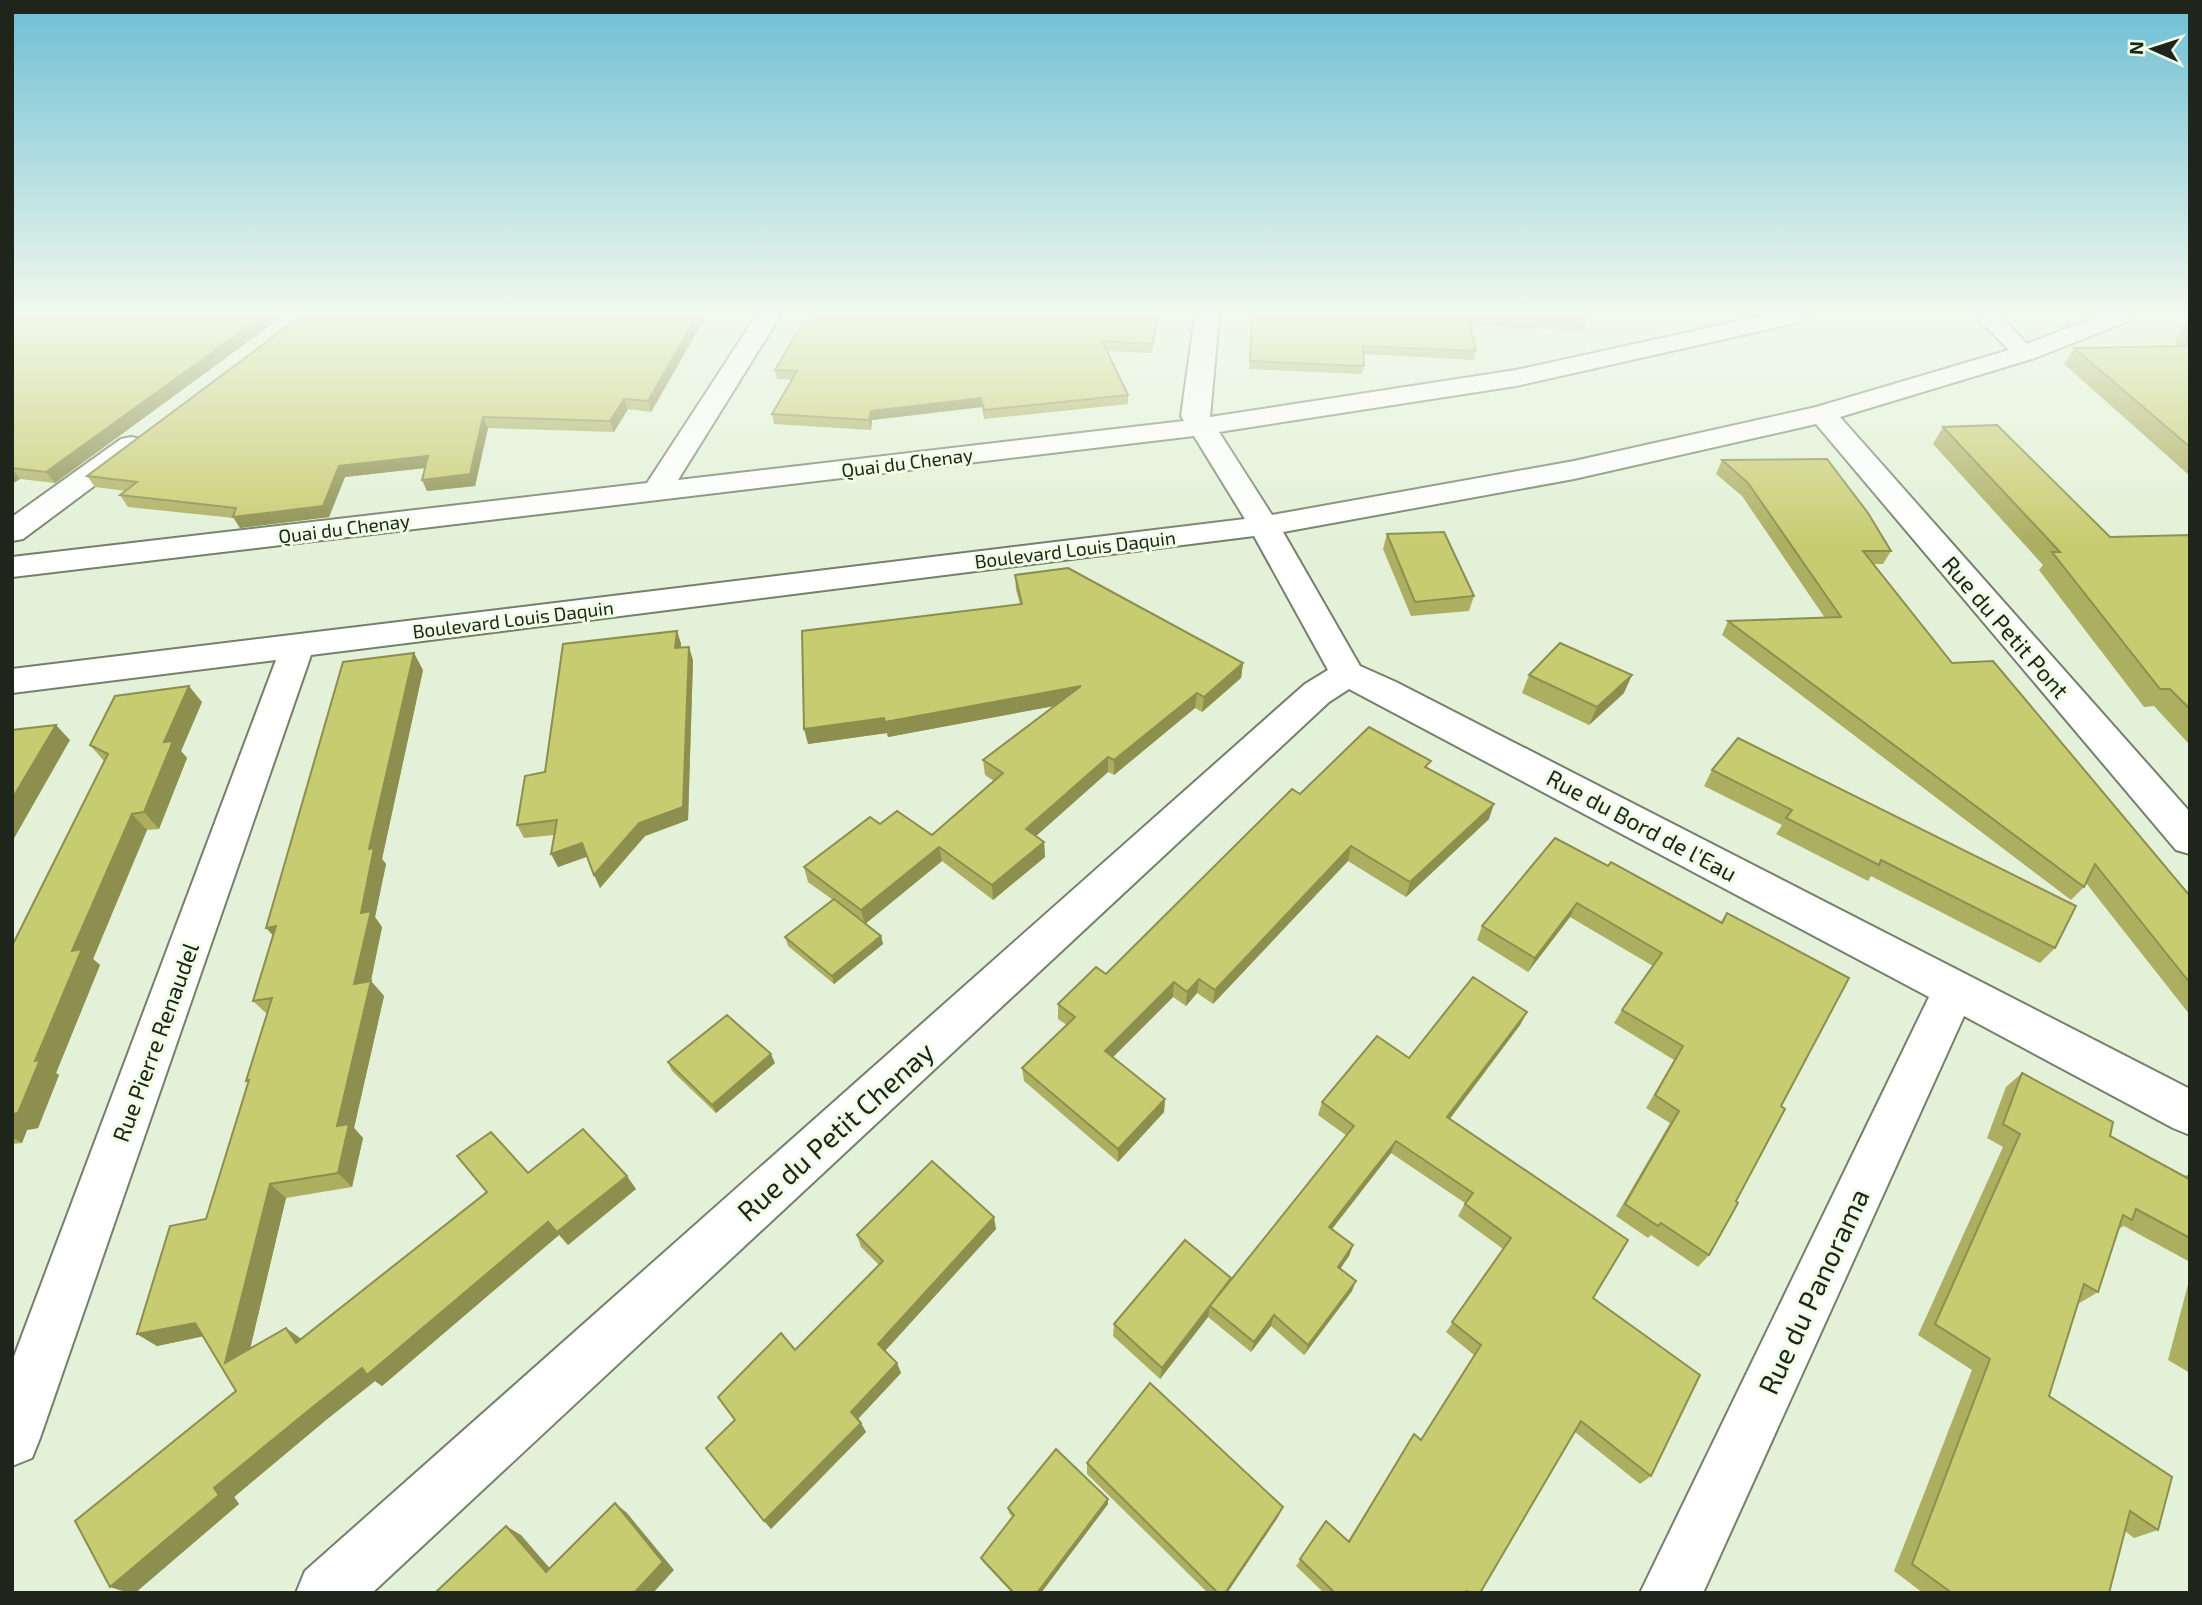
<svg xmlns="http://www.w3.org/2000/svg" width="2202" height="1605" font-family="'Exo 2',sans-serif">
<rect width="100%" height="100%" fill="#e2f1d7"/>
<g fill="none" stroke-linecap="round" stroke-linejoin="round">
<g stroke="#73816a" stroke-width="4">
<g id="minor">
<path d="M756 316H780L678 480 1184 421 1181 416 1195 316H1219L1210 417 1516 370 1762 316H1808L1805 321 1796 323 1516 386 1219 432 1272 515 1574 461 1816 407 2009 350 1975 316H2001L2027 344 2098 316H2132L2129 321 2035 358 1840 417 2190 812V854L2176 850 1816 424 1574 479 1283 532 1360 666 1396 682 2190 1089V1135L2173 1128 1964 1016 1703 1593H1640L1929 997 1349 689 1329 702 372 1593H296L305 1571 1305 684 1328 670 1254 536 311 655 40 1438 32 1458 12 1466V1362L276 660 12 693V669L1245 519 1194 436 12 577V557L647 483Z"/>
<path d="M131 437 141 439 145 445 141 451 23 539 12 541V517L121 439Z"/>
</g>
</g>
<use href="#minor" fill="#fff" fill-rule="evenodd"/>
</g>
<g fill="#acaf60">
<path d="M12 316H283L55 483 20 479 12 484Z"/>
<path d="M301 316H706L651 412 628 409 614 432 488 428 475 486 427 491 425 468 345 477 329 517 240 528 234 518 128 507 120 495 126 491 95 487 87 476Z"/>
<path d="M1160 316 1151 353 1107 351 1128 395V404L984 419 982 407 872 420 871 430 774 424 772 414 792 380 777 379 775 370Z"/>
<path d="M1251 316H1583L1585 322 1582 330 1471 326 1476 351 1474 360 1363 354 1364 366 1362 374 1249 369Z"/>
<path d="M2187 321H2190V476L2064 364 2074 348 2176 346V338Z"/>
<path d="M1943 427 2110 537 2190 535V745L2154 706 2144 707 2039 570 2043 565 1933 444Z"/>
<path d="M1722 460 1891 551 1883 564H1873L1952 663 2190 896V1015L2086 883 2084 887 2071 900 1722 635 1728 621 1825 618 1742 496 1716 474Z"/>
<path d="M1387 534 1474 596 1469 611 1411 616 1383 549Z"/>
<path d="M1015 575 1243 663 1241 678 1202 712 1195 708 1114 775 1108 772 1036 836 1044 842 1045 857 993 900 942 861 865 924 881 936 883 944 834 984 788 946 785 937 833 900 808 882 804 867 880 824 932 835 994 781 985 775 983 760 1054 706 888 737 887 733 808 744 1020 604 1016 590Z"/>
<path d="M677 631 681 644V648L693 660 688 820 645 836 600 888 587 857 558 867 554 835 524 838 517 825 545 772Z"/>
<path d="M423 670 382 859 386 864 375 917 382 927 371 981 384 996 354 1128 363 1138 352 1187 286 1198 250 1349 301 1339 528 1173 636 1189 568 1245 559 1235 382 1386 375 1381 326 1420 234 1497 239 1504 135 1593 236 1391 204 1336 157 1346 137 1334 206 1219 248 1082 267 1014 253 1001Z"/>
<path d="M1529 675 1624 693 1589 725 1522 693Z"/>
<path d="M202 702 181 751 187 758 159 829 147 830 93 959 100 965 56 1073 59 1075 38 1128 27 1130 22 1143 12 1144V946L104 761 90 745Z"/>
<path d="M1738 738 2055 948 2040 963 1871 876 1868 881 1776 834 1782 825 1704 786 1712 770Z"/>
<path d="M1429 769 1489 819 1406 897 1348 861 1213 1004 1197 993 1186 1006 1173 997 1113 1057 1165 1099 1164 1112 1118 1162 1024 1081 1022 1068 1067 1025 1058 1019V1004L1106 974 1300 794Z"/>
<path d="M1608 866 1721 922 1727 913 1781 1106 1709 1255 1698 1267 1651 1235 1648 1238 1616 1216 1670 1123 1646 1108 1674 1060 1614 1023 1622 1010 1653 966 1570 917 1528 972 1477 940 1482 926Z"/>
<path d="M1527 1012 1520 1025 1450 1119 1593 1298 1651 1476 1640 1484 1575 1432 1480 1593H1324L1296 1566 1326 1521 1348 1541 1414 1434 1421 1439 1474 1355 1446 1332 1503 1249 1458 1216 1465 1203 1391 1153 1332 1229 1353 1245 1349 1256 1340 1268 1352 1291 1304 1355 1271 1326 1251 1352 1208 1317 1160 1379 1113 1336 1114 1324 1231 1281 1347 1136 1318 1115 1322 1102 1409 1058Z"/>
<path d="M668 1062 775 1063 716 1113 672 1071Z"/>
<path d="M2022 1073 2110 1136 2184 1177 2190 1173V1262L2124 1226 2118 1229 2098 1292 2078 1304 2049 1396 2158 1530 2134 1538 2125 1531 2109 1593H1923L1894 1571 1972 1370 1918 1335 2003 1147 1987 1138 2006 1087Z"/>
<path d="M996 1229 885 1351 897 1363 901 1373 858 1419 866 1432 771 1529 795 1350 879 1265 861 1247 857 1235Z"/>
<path d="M2190 1277V1373L2168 1360Z"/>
<path d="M1087 1463 1278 1517 1227 1593H1208L1087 1474Z"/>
<path d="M1108 1504 1041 1593H1012L983 1562 981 1558 1013 1517 1009 1513 1008 1508Z"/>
</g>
<g fill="#8c8f4e">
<path d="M263 316H283L55 483 46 472Z"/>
<path d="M697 316H706L651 412 648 401Z"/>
<path d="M1158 316H1160L1151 353 1152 344Z"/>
<path d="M981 398 982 407 872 420 871 430 869 420 871 411Z"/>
<path d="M624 399 628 409 614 432 610 421Z"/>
<path d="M483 417 488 428 475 486 427 491 422 480Z"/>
<path d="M428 456 433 467 345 477 329 517 240 528 233 517 339 466Z"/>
<path d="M12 469 20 479 12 484Z"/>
<path d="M677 631 681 644 680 662 675 648Z"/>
<path d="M689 647 693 660 688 820 645 836 600 888 594 875Z"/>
<path d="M414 653 423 670 382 859 386 864 375 917 382 927 367 999 354 984 361 913 369 849Z"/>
<path d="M1243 663 1241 678 1202 712 1204 697Z"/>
<path d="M1632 675 1624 693 1589 725 1597 707Z"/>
<path d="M189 686 202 702 181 751 187 758 159 829 144 812 164 742Z"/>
<path d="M1081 686V701L888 737 887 733 808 744 804 729Z"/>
<path d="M1197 693 1195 708 1114 775V760Z"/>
<path d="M56 725 70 740 12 842V799Z"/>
<path d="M1108 757V772L1027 844 1026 829Z"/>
<path d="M1494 804 1489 819 1406 897 1410 882Z"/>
<path d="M132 814 147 830 93 959 100 965 56 1073 59 1075 38 1128 27 1130 22 1143 12 1137V1114L35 1061 72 951Z"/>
<path d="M1044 842 1045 857 993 900 992 885Z"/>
<path d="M582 843 588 856 558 867 551 854Z"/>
<path d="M1351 846 1348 861 1213 1004 1215 990Z"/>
<path d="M939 847 942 861 865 924 861 910Z"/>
<path d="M1577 903 1570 917 1528 972 1535 958Z"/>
<path d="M276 926 280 943 266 928Z"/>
<path d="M881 936 883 944 834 984 832 976Z"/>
<path d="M1199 979 1197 993 1186 1006 1187 992Z"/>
<path d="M371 981 384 996 354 1128 363 1138 352 1187 338 1173 337 1126Z"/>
<path d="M1174 982 1173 997 1105 1065V1051Z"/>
<path d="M1527 1012 1520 1025 1441 1130 1447 1117Z"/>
<path d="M771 1054 775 1063 716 1113 712 1105Z"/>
<path d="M1165 1099 1164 1112 1118 1162V1149Z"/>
<path d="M1396 1141 1391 1153 1325 1238 1329 1227Z"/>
<path d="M627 1176 636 1189 568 1245 557 1232Z"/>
<path d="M270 1184 286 1198 244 1374 225 1363Z"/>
<path d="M994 1217 996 1229 882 1354 878 1344Z"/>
<path d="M548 1222 559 1235 382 1386 375 1381 326 1420 234 1497 239 1504 135 1593H129L110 1587 214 1488 309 1410Z"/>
<path d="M1353 1245 1349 1256 1334 1278 1338 1267Z"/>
<path d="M1231 1278 1229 1290 1210 1306 1208 1317 1160 1379 1162 1368Z"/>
<path d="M1356 1281 1352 1291 1304 1355 1308 1345Z"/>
<path d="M1274 1315 1271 1326 1251 1352 1254 1342Z"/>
<path d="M195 1323 214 1334 157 1346 137 1334Z"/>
<path d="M286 1328 303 1340 296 1343Z"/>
<path d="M897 1363 901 1373 856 1421 851 1412Z"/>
<path d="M861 1423 866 1432 771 1529 764 1521Z"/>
<path d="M1108 1499V1504L1041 1593H1037Z"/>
<path d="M615 1503 627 1513 674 1570 653 1593H634Z"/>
<path d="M1283 1507 1278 1517 1227 1593H1225Z"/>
<path d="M506 1526 521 1535 560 1580 546 1572Z"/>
</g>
<g fill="#c8cc70" stroke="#8c8f4e" stroke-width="2">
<path d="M12 316H263L46 472 12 468Z"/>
<path d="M301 316H697L648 401 624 399 610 421 483 417 470 474 422 480 428 456 339 466 323 506 233 517 236 508 120 495 137 482 87 476Z"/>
<path d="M813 316H1158L1152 344 1102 341 1128 395 984 410 981 398 871 411 869 420 772 414 797 371 775 370 803 322H810Z"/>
<path d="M1252 316H1583L1585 322 1469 318 1476 351 1363 346 1364 366 1250 361Z"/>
<path d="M2187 321H2190V447L2074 348 2188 346Z"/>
<path d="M1997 425 2110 537 2190 535V709L2170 689H2160L2052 552H2060L1943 427Z"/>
<path d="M1827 459 1868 513 1891 551H1863L1952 663 1993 661 2190 896V983L2095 864 2084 887 1728 621 1841 617 1748 483 1722 460Z"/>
<path d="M1444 532 1474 596 1415 602 1387 534Z"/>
<path d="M1068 568 1243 663 1204 697 1197 693 1114 760 1108 757 1026 829 1044 842 992 885 939 847 861 910 804 867 870 817 880 824 897 811 932 835 1003 773 983 760 1081 686 885 722 884 718 804 729 802 631 1022 604 1015 575Z"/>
<path d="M677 631 675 648 689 647 683 807 639 823 594 875 582 843 551 854 557 820 517 825 525 776 545 772 563 644Z"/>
<path d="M1560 643 1632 675 1597 707 1529 675Z"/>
<path d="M414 653 369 849 374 848 361 913 371 911 354 984 371 981 337 1126 349 1124 338 1173 270 1184 225 1363 286 1328 296 1343 487 1192 457 1156 491 1132 528 1173 583 1129 627 1176 557 1232 548 1222 367 1375 362 1368 309 1410 214 1488 219 1495 110 1587 75 1521 236 1391 195 1323 137 1334 170 1226 206 1219 249 1080 246 1081 272 998 253 1001 276 926 266 928 343 662Z"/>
<path d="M189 686 164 742 173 741 144 812 132 814 72 951 82 949 35 1061 40 1060 18 1113 12 1114V946L108 754 90 745 115 696Z"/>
<path d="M56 725 12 799V730Z"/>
<path d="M1369 727 1431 761 1425 767 1494 804 1410 882 1351 846 1215 990 1199 979 1187 992 1174 982 1105 1051 1165 1099 1118 1149 1022 1068 1075 1017 1058 1004 1096 967 1106 974 1292 789 1300 794Z"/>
<path d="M1738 738 2076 906 2055 948 1881 860 1879 865 1786 818 1792 810 1712 770Z"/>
<path d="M1555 838 1608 866 1611 862 1722 923 1727 913 1849 978 1781 1106 1785 1109 1736 1201 1738 1203 1709 1255 1661 1223 1658 1226 1625 1204 1679 1111 1655 1095 1683 1046 1622 1010 1662 953 1577 903 1535 958 1482 926Z"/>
<path d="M834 899 881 936 832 976 785 937Z"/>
<path d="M1473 977 1527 1012 1447 1117 1628 1240 1593 1298 1700 1375 1651 1476 1581 1421 1480 1593H1470L1467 1591 1466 1593H1335L1300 1559 1326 1521 1349 1542 1414 1434 1421 1440 1481 1345 1452 1322 1511 1238 1465 1204 1473 1193 1396 1141 1329 1227 1353 1245 1338 1267 1356 1281 1308 1345 1274 1315 1254 1342 1210 1306 1354 1126 1322 1102 1377 1036 1409 1058Z"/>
<path d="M727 1015 771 1054 712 1105 668 1062Z"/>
<path d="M2022 1073 2113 1122 2110 1136 2189 1179 2190 1176V1238L2136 1209 2132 1220 2123 1215 2098 1292 2084 1284 2049 1396 2172 1477 2158 1530 2130 1511 2109 1593H1952L1912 1564 1990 1359 1935 1324 2020 1134 2003 1124Z"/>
<path d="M932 1161 994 1217 878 1344 897 1363 851 1412 861 1423 764 1521 706 1448 735 1420 718 1397 781 1333 795 1350 883 1261 857 1235Z"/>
<path d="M1185 1240 1231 1278 1162 1368 1114 1324Z"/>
<path d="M1150 1383 1283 1507 1225 1593H1218L1087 1463Z"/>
<path d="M1056 1449 1108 1499 1037 1593H1014L981 1558 1014 1515 1008 1508Z"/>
<path d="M615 1503 663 1562 634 1593H438L437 1591 506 1526 546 1572Z"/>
</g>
<linearGradient id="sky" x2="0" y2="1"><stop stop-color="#6dbfd4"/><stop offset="0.58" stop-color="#f2f9ed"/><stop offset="1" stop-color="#f2f9ed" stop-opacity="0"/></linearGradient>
<rect width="2202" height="541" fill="url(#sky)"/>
<g text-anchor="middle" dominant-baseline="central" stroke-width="6" stroke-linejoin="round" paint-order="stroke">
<g font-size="19" fill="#20251c" stroke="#effee5">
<text transform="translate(907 462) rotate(-7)">Quai du Chenay</text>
<text transform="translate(344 528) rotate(-7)">Quai du Chenay</text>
<text transform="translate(1075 549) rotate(-7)">Boulevard Louis Daquin</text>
<text transform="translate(513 619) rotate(-7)">Boulevard Louis Daquin</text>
</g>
<g font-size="23" fill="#20251c" stroke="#effee5">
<text transform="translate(2006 627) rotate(49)">Rue du Petit Pont</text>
<text transform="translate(1642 825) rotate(28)">Rue du Bord de l'Eau</text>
<text transform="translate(155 1042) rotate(-70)">Rue Pierre Renaudel</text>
</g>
<g font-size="28" fill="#20251c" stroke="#effee5">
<text transform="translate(835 1131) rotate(-42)">Rue du Petit Chenay</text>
<text transform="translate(1813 1291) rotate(-65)">Rue du Panorama</text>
</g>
</g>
<rect width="2202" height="1605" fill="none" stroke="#20251c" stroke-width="28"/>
<g transform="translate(2153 49) rotate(273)" stroke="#effee5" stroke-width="5" paint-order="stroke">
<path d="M0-5L12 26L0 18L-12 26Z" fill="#20251c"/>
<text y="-10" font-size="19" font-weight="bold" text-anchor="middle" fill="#20251c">N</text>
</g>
</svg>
